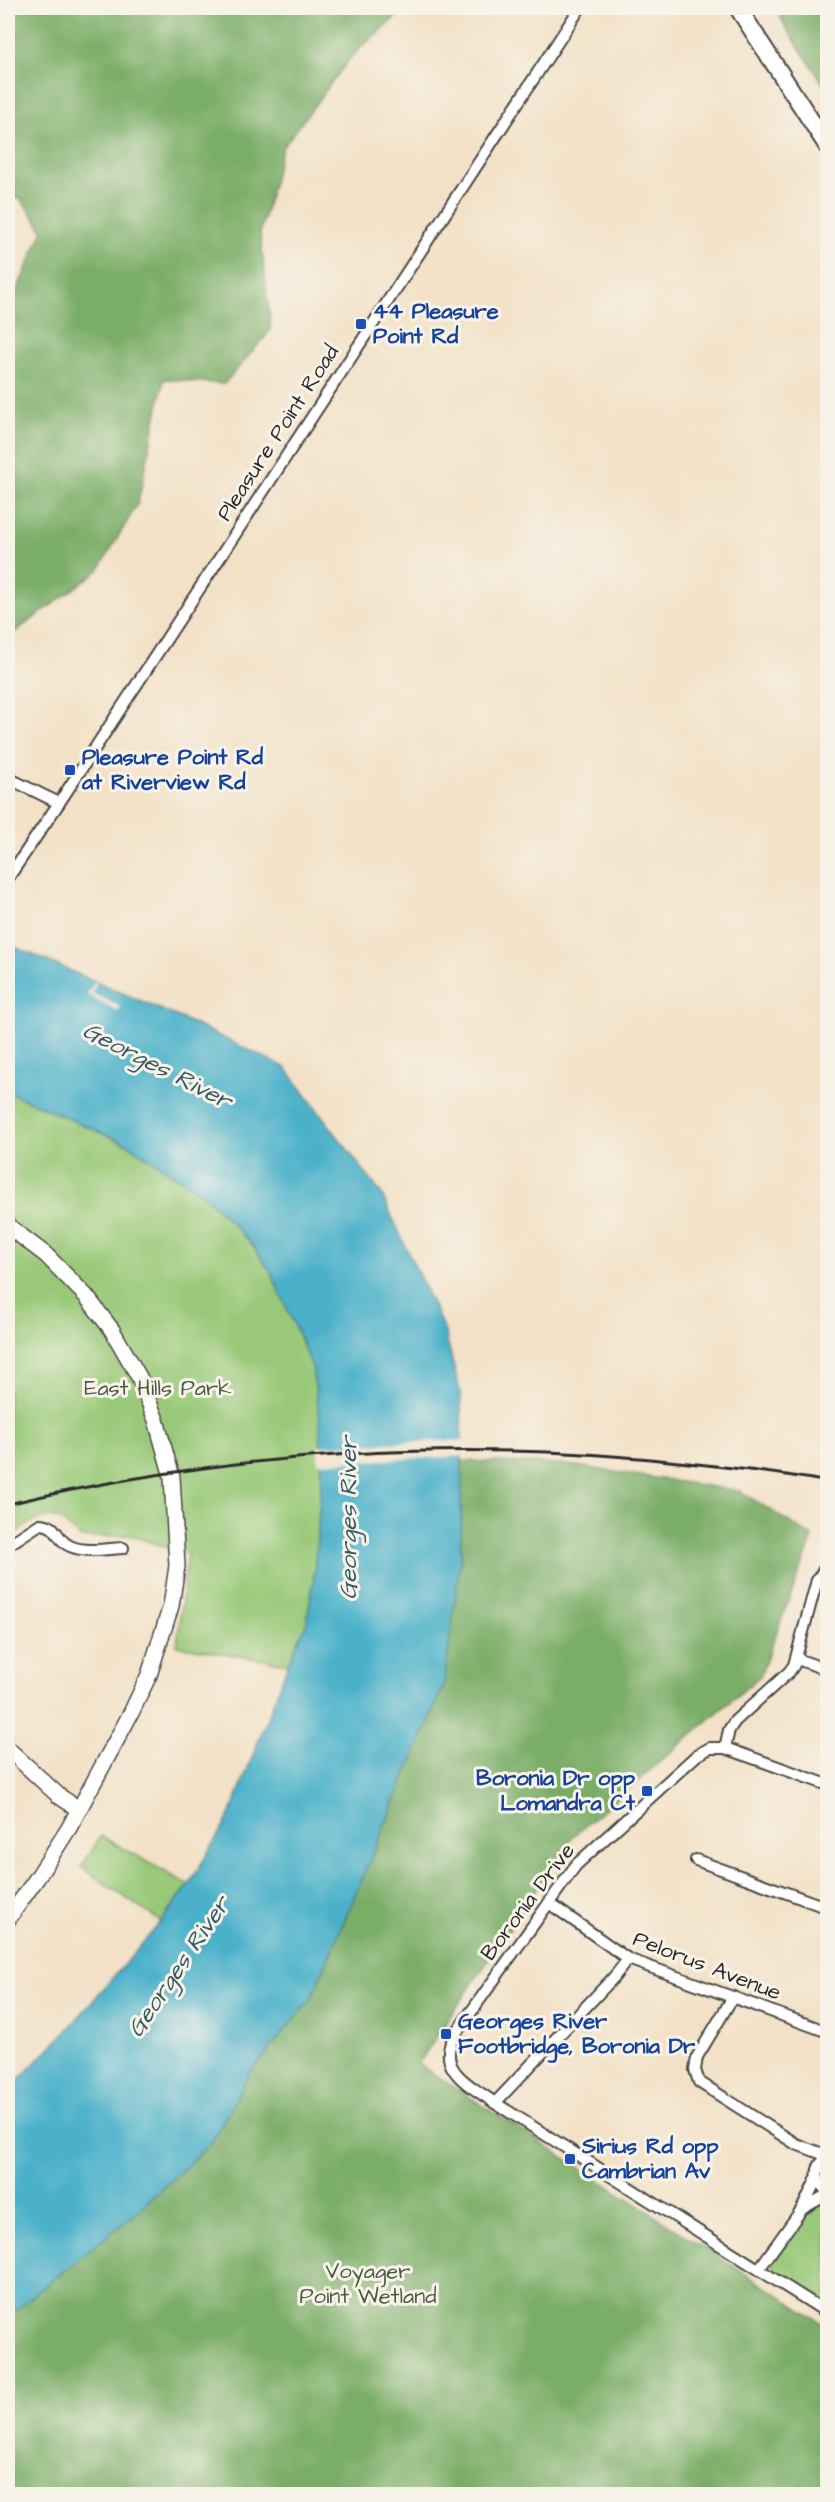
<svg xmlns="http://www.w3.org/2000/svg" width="835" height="2502" font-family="'Architects Daughter',sans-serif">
<rect width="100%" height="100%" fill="#f7f3e8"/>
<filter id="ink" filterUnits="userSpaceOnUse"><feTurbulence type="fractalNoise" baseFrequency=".0167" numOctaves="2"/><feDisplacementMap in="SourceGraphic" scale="12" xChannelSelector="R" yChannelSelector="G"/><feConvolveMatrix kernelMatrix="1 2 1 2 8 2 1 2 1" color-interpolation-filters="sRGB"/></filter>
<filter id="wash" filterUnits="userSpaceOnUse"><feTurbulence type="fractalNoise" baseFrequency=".008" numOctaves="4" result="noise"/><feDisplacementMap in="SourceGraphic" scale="24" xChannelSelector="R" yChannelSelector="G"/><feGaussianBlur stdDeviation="1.35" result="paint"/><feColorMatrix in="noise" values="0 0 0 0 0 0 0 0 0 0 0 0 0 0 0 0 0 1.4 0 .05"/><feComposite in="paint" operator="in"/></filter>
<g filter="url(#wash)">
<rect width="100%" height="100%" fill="#f3e1c7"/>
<g fill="#99c978" stroke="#627a52" stroke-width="1.5">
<path d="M8 1092 129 1145 204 1195 249 1241 271 1272 312 1366 320 1422 322 1476 314 1577 307 1622 288 1664 177 1646 187 1554 129 1535 81 1538C75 1533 69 1527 63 1522 45 1508 22 1528 8 1539V1481L11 1456 8 1444Z"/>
<path d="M101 1836 189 1885 161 1922 81 1867Z"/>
<path d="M827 2200V2308C809 2296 777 2284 771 2261 787 2238 802 2214 827 2200Z"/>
</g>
<g fill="#7aad68" stroke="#526c4a" stroke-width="1.5">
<path d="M8 8H406L352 56 282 148 260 233 271 330 224 384 164 379 138 503 98 571 8 637V311L43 230 20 198 8 200Z"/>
<path d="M776 8H827V90L785 26Z"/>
<path d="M462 1461 562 1464 740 1491 813 1537 760 1676 572 1837 418 2064 827 2326V2494H8V2316L133 2215 211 2143 250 2073 311 1999 444 1685 461 1553Z"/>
</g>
<path fill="#4bb1ca" stroke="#3b6e7a" stroke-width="1.5" d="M8 944 183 1019 285 1067 382 1195 445 1332 461 1395 462 1461 461 1553 444 1685 311 1999 250 2073 211 2143 133 2215 8 2316V2090L64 2034 161 1922 189 1885 230 1815 288 1664 307 1622 314 1577 322 1476 320 1422 312 1366 271 1272 249 1241 204 1195 129 1145 8 1092Z"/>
<g fill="#f3e1c7">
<path d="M95 981 97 982 92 993 120 1007 118 1011 87 995Z"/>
<path d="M465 1440V1456L318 1463V1446Z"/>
</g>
</g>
<g filter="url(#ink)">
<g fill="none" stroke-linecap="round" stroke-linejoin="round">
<g stroke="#494642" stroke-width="14">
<g id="minor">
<path d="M8 778 59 803"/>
<path d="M8 878 59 803 580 8"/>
<path d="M8 1545 40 1524C60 1525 55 1540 70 1546 85 1553 107 1549 123 1548"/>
<path d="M797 1659 828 1670"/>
<path d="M725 1748 729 1730 735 1721 789 1672 794 1665 817 1580 828 1564"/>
<path d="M828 1785 725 1748H710L697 1755 576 1865 456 2033C433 2069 470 2085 495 2103L828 2313"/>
<path d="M696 1860 828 1908"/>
<path d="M549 1903 628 1959 828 2032"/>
<path d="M733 1997 697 2057 695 2070 699 2082 796 2144 828 2156"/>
<path d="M495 2103 614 1977 628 1959"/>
<path d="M828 2157C814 2166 814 2182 828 2191"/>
<path d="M802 2209 828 2194"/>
<path d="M759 2269 802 2209 817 2178"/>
</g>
</g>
<g stroke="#494642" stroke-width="18">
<g id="secondary">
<path d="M8 1226 46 1255 86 1296 112 1330 139 1377 156 1420 172 1477 177 1566 171 1606 149 1675 131 1713 69 1828 37 1878 8 1919"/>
<path d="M8 1749 59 1796 77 1808"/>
</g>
</g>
<g stroke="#494642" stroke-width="20">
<path id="primary" d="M738 8 828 147"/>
</g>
<use href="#minor" stroke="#fff" stroke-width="10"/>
<use href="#secondary" stroke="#fff" stroke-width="15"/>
<use href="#primary" stroke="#fff" stroke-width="16"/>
<path stroke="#2b2b2b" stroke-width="3" d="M8 1504C230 1452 461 1437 688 1463 735 1468 782 1473 828 1482"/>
</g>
</g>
<g fill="#1a4fb4" stroke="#f7f3e8" stroke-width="2">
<rect x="355" y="318" width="12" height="12" rx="3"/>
<rect x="64" y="764" width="12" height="12" rx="3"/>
<rect x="641" y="1785" width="12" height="12" rx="3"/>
<rect x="440" y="2028" width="12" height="12" rx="3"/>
<rect x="564" y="2153" width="12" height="12" rx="3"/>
</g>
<g text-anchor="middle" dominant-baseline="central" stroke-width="6" stroke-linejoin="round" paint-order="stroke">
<g font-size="22" font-weight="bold" fill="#164399" stroke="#f7f3e8" text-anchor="start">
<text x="373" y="311">44 Pleasure<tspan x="373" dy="25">Point Rd</tspan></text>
<text x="82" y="757">Pleasure Point Rd<tspan x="82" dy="25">at Riverview Rd</tspan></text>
<text x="635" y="1778" text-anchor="end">Boronia Dr opp<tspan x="635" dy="25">Lomandra Ct</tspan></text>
<text x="458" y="2021">Georges River<tspan x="458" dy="25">Footbridge, Boronia Dr</tspan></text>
<text x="582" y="2146">Sirius Rd opp<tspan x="582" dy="25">Cambrian Av</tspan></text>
</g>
<g font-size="22" fill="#2b2b2b" stroke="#f7f3e8">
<text transform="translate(278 433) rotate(-57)">Pleasure Point Road</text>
<text transform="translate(528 1902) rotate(-53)">Boronia Drive</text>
<text transform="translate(707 1966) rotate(21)">Pelorus Avenue</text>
</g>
<g font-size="22" fill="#4c5a42" stroke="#f7f3e8">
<text x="158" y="1388">East Hills Park</text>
<text x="368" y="2271">Voyager<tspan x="368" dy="25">Point Wetland</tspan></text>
</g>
<g font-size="24" font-style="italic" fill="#365a63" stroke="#f7f3e8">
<text transform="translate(157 1066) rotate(27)">Georges River</text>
<text transform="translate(349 1518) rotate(-90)">Georges River</text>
<text transform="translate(179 1967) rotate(-56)">Georges River</text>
</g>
</g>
<rect width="835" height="2502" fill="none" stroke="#f7f3e8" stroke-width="30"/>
</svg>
